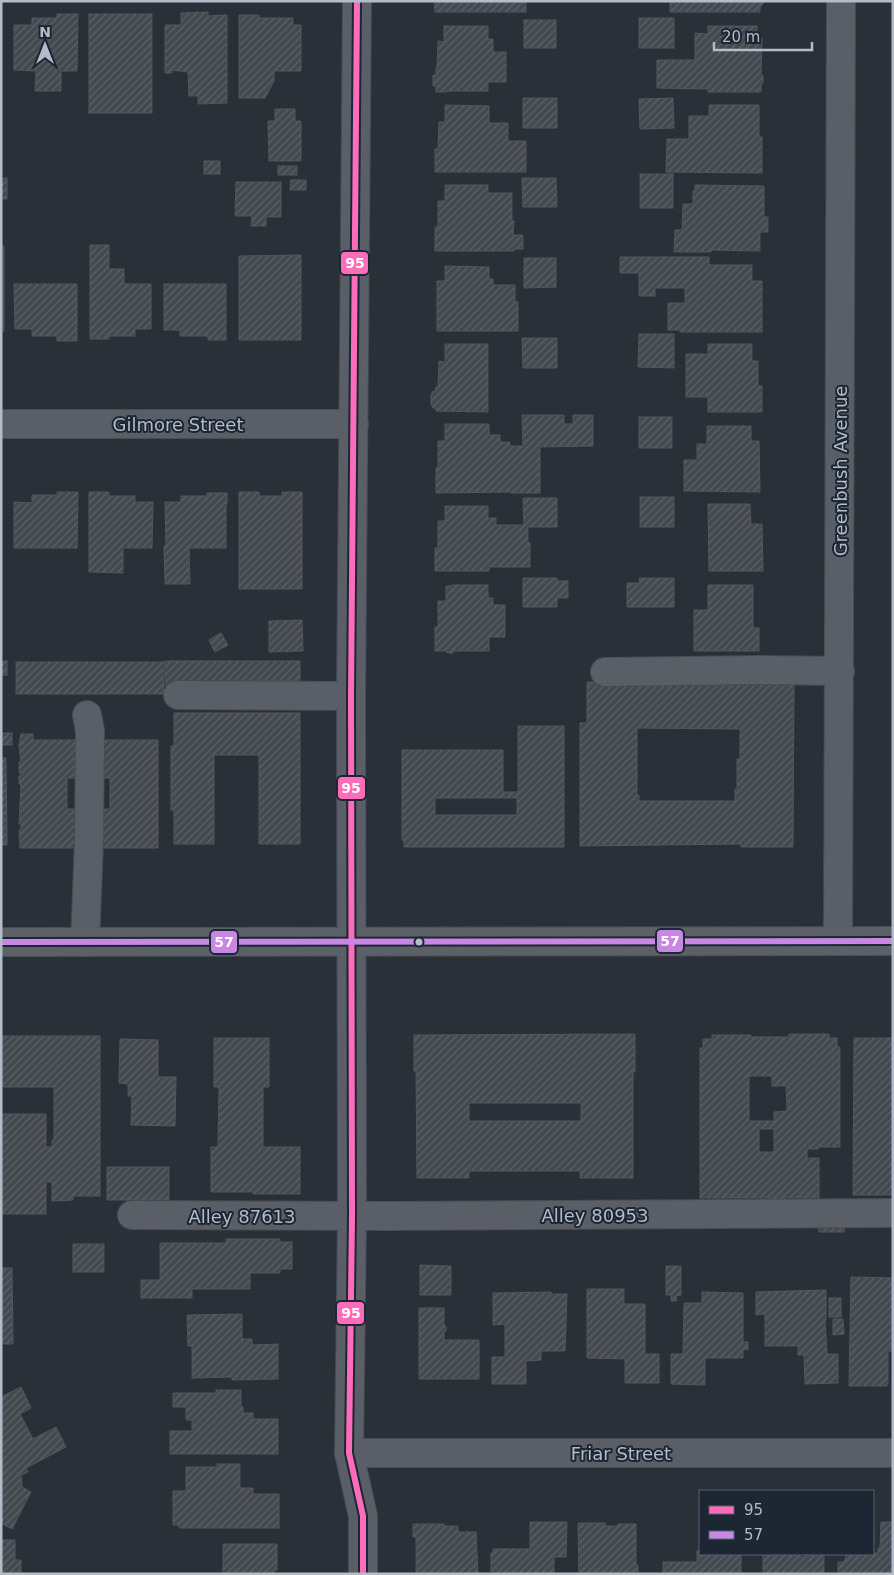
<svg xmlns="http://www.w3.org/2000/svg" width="894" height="1575" font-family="'DejaVu Sans',sans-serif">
<defs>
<pattern id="building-hatch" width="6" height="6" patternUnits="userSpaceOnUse" patternTransform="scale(1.25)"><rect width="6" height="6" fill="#444950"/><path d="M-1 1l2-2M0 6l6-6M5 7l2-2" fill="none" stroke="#5d6168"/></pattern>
</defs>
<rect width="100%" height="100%" fill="#2a3038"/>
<g fill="url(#building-hatch)" stroke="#52575f" fill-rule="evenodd">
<path d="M434 1H526V12H435Z"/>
<path d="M670 1H763V4L760 7V12H670Z"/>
<path d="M208 12V16L227 15V103L198 104V96H189L188 72 172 70V73H165V25H181V13Z"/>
<path d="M57 14H78L77 71H61V91H35L36 71 14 70V25H32V18H57Z"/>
<rect x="89" y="14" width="63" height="99"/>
<path d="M239 15H259V18H293V25H301V71H274V81L265 98H239Z"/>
<rect x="639" y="18" width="35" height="30"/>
<rect x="524" y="20" width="32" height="28"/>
<path d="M444 26H488V39H493V52H506V82H488V91H447V92H436V86H433V75H436V67H437L438 41 444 42Z"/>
<path d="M708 26H757V38H762L761 75 763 76V83L761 85V92H708V89L657 88V60H695V33L708 34Z"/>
<rect x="523" y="98" width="34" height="30"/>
<path d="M673 98 674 128 640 129 639 99Z"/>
<path d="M445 105 489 106V123H508V141H526V172H435V149H438L439 122H445Z"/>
<path d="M709 105H759V137H762V173L666 172 667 139H689V116H709Z"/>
<path d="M275 109H295V121H301V161H269L268 121H275Z"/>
<rect x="204" y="161" width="16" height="13"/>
<rect x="278" y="166" width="19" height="9"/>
<rect x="640" y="174" width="33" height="34"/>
<rect x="1" y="178" width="6" height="21"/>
<path d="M522 178H556L557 207H523Z"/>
<path d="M291 180H306V190H290Z"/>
<path d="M236 182H281V217H266V226H251L252 216H235Z"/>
<path d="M445 185H488V193H512V221H514L513 235H523V249H514V251H435V227H438V201H445Z"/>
<path d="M695 185 764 186V217H768V232H760V251L711 250V252H674L675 230H682L683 204H693V191H695Z"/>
<path d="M90 245H109V269H124V284H151V329H135V336H109V339H90Z"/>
<rect x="1" y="246" width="3" height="85"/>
<path d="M301 255V340H239V256Z"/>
<path d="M620 257H709V265H752V281H762V332H680V330H668V303H685V288H655V296H639V273H620Z"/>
<path d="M524 258H556V287L524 288Z"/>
<path d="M445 266 489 267V279H493V285H515V302H518V331H437V281H445Z"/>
<path d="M14 284H77V341H57V336H32V329H15Z"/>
<path d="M164 284H226V340H208V336H180V330H164Z"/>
<path d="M639 334H674V368L638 367Z"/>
<path d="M522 338H557V368H523Z"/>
<path d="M445 344H488V412L436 411V408H433L431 404V395L433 391 435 392 436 387H438L439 361 445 362Z"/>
<path d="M708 344H752V361H758V386H762V412H708V397H686V354H708Z"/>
<path d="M522 415H564V424H573V415H593V446L540 447V493H511V492L436 493V468H438V441H445V424H489V435H500V442H510V446H523Z"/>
<rect x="639" y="417" width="33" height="31"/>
<path d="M707 426H751V441H759L760 492 684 491V460H697V444H707Z"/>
<path d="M57 492H78L77 548H14V502L32 503V495H57Z"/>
<path d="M89 492H109V496H135V502H153L152 548H123V573L89 572Z"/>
<path d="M239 492H259V496H282V492H302V589H239Z"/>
<path d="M207 493H227V504H226V548H189L190 584H165L164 546H166L165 502H181V496H207Z"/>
<rect x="640" y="497" width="34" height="30"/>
<path d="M523 498H557V527H528V543H530V567H489V571H435V548H438V521H445V506H488V518H496V525H524Z"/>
<path d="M708 504H750L751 524H762L763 571H709Z"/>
<path d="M523 578H557L558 581H568V598H557V607H523Z"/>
<path d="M639 578H674V607H627V583H640Z"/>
<path d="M452 585H488V598H493V605H505V637H489V651H453V653H447V651H435V627H438V601H446V586H452Z"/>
<path d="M708 585H753V628H759V651H694V610H708Z"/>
<path d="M302 620 303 651 269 652V621Z"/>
<path d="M221 633 228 645 215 652 209 640Z"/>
<rect x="1" y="661" width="6" height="14"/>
<path d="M165 661H300V686H166Z"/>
<rect x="16" y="662" width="148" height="32"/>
<path d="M794 680 793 847H741V844L580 846V723H587V682H758ZM637 728 740 729V759H737V789H735V801H639V795H637Z"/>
<path d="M174 713H300V844H259V755H214V844H174V810H171V746H174Z"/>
<path d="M518 726H564V847H404V840H402V750H503V792H518ZM435 798H517V815H435Z"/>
<rect x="1" y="733" width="11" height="12"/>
<path d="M21 734H33V740H76L75 778H67V809H76L75 848H20L19 830H21V824H19L21 784H19V776H21V773H19V762H21L19 745Z"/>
<path d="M103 740H158V848H102V809H110V778H103Z"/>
<path d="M1 758H6L7 845H1Z"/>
<path d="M635 1034V1072H633V1178H580V1171H469V1178H417L416 1071H414V1035ZM469 1103H581V1121H469Z"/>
<path d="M789 1034H829V1038H837V1047H840V1147H818V1149H807V1158H819V1198H785V1200H770V1198H700V1048H703V1039H712V1035H751V1037H789ZM749 1076H772V1086H786L787 1111 774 1112V1121H749ZM759 1129H774V1152H759Z"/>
<path d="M1 1036H100V1196H73V1200L52 1201V1182H46V1214H1V1114H46V1147H52V1140H54V1087H1Z"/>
<path d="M214 1038H269V1087H263V1147H300V1194H253V1192H211V1147H218L219 1087H214Z"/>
<path d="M854 1038H893V1195H853Z"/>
<path d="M120 1039 158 1040V1077H176L175 1126 131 1125 132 1096H128V1084L119 1083Z"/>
<rect x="107" y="1167" width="62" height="33"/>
<rect x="819" y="1218" width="25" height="14"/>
<path d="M226 1239H280V1242H292V1269H280V1273H250V1289H192V1298H141V1280H160V1243H226Z"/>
<rect x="73" y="1244" width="31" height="28"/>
<path d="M420 1265 451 1266V1295H420Z"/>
<path d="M666 1266H681V1295L676 1296 677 1301H671V1295H666Z"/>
<path d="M1 1268H12L13 1344H1Z"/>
<path d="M851 1277 893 1278V1351H888V1383H887V1386H849Z"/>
<path d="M587 1289H624V1304H645V1354H659V1383H625V1359L587 1358Z"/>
<path d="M826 1290V1320H825L827 1354H838V1383L805 1384 804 1355H798V1346H765V1314L756 1315V1292Z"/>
<path d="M551 1292V1294H567L565 1351H541V1360L526 1361V1384H492V1357H505V1324L493 1325V1293Z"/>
<path d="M702 1292 743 1293V1342H748V1350L743 1349V1358H705V1385L671 1384V1354H683L684 1303H702Z"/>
<rect x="829" y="1298" width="12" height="19"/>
<path d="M419 1308H444V1326H446V1331H444V1340H479V1379H419Z"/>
<path d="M242 1314V1339H252V1345L278 1344V1379L232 1380V1377L192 1378V1346H188L187 1315Z"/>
<path d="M833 1319H843L844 1334 833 1335Z"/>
<path d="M21 1387 31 1408 20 1414 33 1439 56 1427 66 1447 26 1468 28 1472 21 1475 22 1487 31 1492 12 1529 1 1523V1397Z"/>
<path d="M216 1390H241V1407H243V1413H253V1419H278V1454H170V1431H192V1420H186V1407H173V1393H216Z"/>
<path d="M217 1464H240V1488H253V1494H279V1528H179V1525H173V1491H186V1467H217Z"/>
<path d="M530 1522H567L566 1557H554V1573L560 1574H491V1553H493V1549H530Z"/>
<path d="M881 1522H893V1574H838V1562H844L847 1554 878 1553V1548H880Z"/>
<path d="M578 1523H605V1526H618V1524H636V1565H638V1574H579Z"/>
<path d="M413 1524H444V1526H458V1532H476L478 1574H416V1537H413Z"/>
<path d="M1 1540H15V1560H21V1574H1Z"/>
<path d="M223 1544H277V1570H274V1574H223Z"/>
<path d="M697 1551H700V1554H741V1574H663V1562H697Z"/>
<path d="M763 1554H800V1557H806V1554H824V1574H763Z"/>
</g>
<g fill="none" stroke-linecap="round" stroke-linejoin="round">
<g stroke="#484c53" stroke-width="30">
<g id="minor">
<path d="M357 1 351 696 352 1216 349 1453 363 1516V1574"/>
<path d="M1 424H354"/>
<path d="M605 672 758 670 840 671"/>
<path d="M178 695 351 696"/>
<path d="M838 940 841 1"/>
<path d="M85 942 89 842 90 731 87 715"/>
<path d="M132 1215 391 1216 893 1213"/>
<path d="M349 1453H893"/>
</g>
</g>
<g stroke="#484c55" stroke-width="30">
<path id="major" d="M1 942 893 941"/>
</g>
<use href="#minor" stroke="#5a5e66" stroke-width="28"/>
<use href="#major" stroke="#5c6168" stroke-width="28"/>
<g stroke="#1d2633" stroke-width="10">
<path id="bus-1" d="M357 1 351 696 352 1216 349 1453 363 1516V1574"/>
</g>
<g stroke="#1d2633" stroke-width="10">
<path id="bus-2" d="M1 942 893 941"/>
</g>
<use href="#bus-1" stroke="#fb6dba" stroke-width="6"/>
<use href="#bus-2" stroke="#c787e3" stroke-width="6"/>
</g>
<circle fill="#b4bcc9" stroke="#1d2633" stroke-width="2" cx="419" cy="942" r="4.5"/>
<g text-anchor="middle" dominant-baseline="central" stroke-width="4" stroke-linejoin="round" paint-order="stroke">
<g font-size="18" fill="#b4bcc9" stroke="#1d2633">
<text x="178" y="424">Gilmore Street</text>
<text transform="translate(840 471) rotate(-90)">Greenbush Avenue</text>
<text x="595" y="1215">Alley 80953</text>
<text x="242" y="1216">Alley 87613</text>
<text x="621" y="1453">Friar Street</text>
</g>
</g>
<g stroke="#1d2633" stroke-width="2">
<rect x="340" y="251" width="29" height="24" rx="5" fill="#fb6dba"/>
<rect x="337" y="776" width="29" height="24" rx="5" fill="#fb6dba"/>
<rect x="656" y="929" width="28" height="24" rx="5" fill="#c787e3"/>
<rect x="210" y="930" width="28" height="24" rx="5" fill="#c787e3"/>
<rect x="336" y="1301" width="29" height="24" rx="5" fill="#fb6dba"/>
</g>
<g font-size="14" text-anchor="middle" font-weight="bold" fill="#fff">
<text x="355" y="268">95</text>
<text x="351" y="793">95</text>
<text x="670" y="946">57</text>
<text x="224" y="947">57</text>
<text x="351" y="1318">95</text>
</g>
<rect width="894" height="1575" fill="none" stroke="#b4bcc9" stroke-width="5"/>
<rect x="699" y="1490" width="175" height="65" fill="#1d2633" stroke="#59626f"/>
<rect x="709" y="1506" width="25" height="8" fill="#fb6dba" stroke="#59626f"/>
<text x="744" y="1515" font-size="15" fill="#b4bcc9">95</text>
<rect x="709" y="1531" width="25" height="8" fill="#c787e3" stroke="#59626f"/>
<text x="744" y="1540" font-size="15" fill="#b4bcc9">57</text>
<g transform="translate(45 45)" stroke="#1d2633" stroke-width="4" paint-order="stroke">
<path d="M0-4L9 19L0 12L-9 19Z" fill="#b4bcc9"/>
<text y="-8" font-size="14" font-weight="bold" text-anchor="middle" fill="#b4bcc9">N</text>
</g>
<path d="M714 42v8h98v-8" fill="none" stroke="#b4bcc9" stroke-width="2.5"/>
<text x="722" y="42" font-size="15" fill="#b4bcc9" stroke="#1d2633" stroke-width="4" paint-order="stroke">20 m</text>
</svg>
